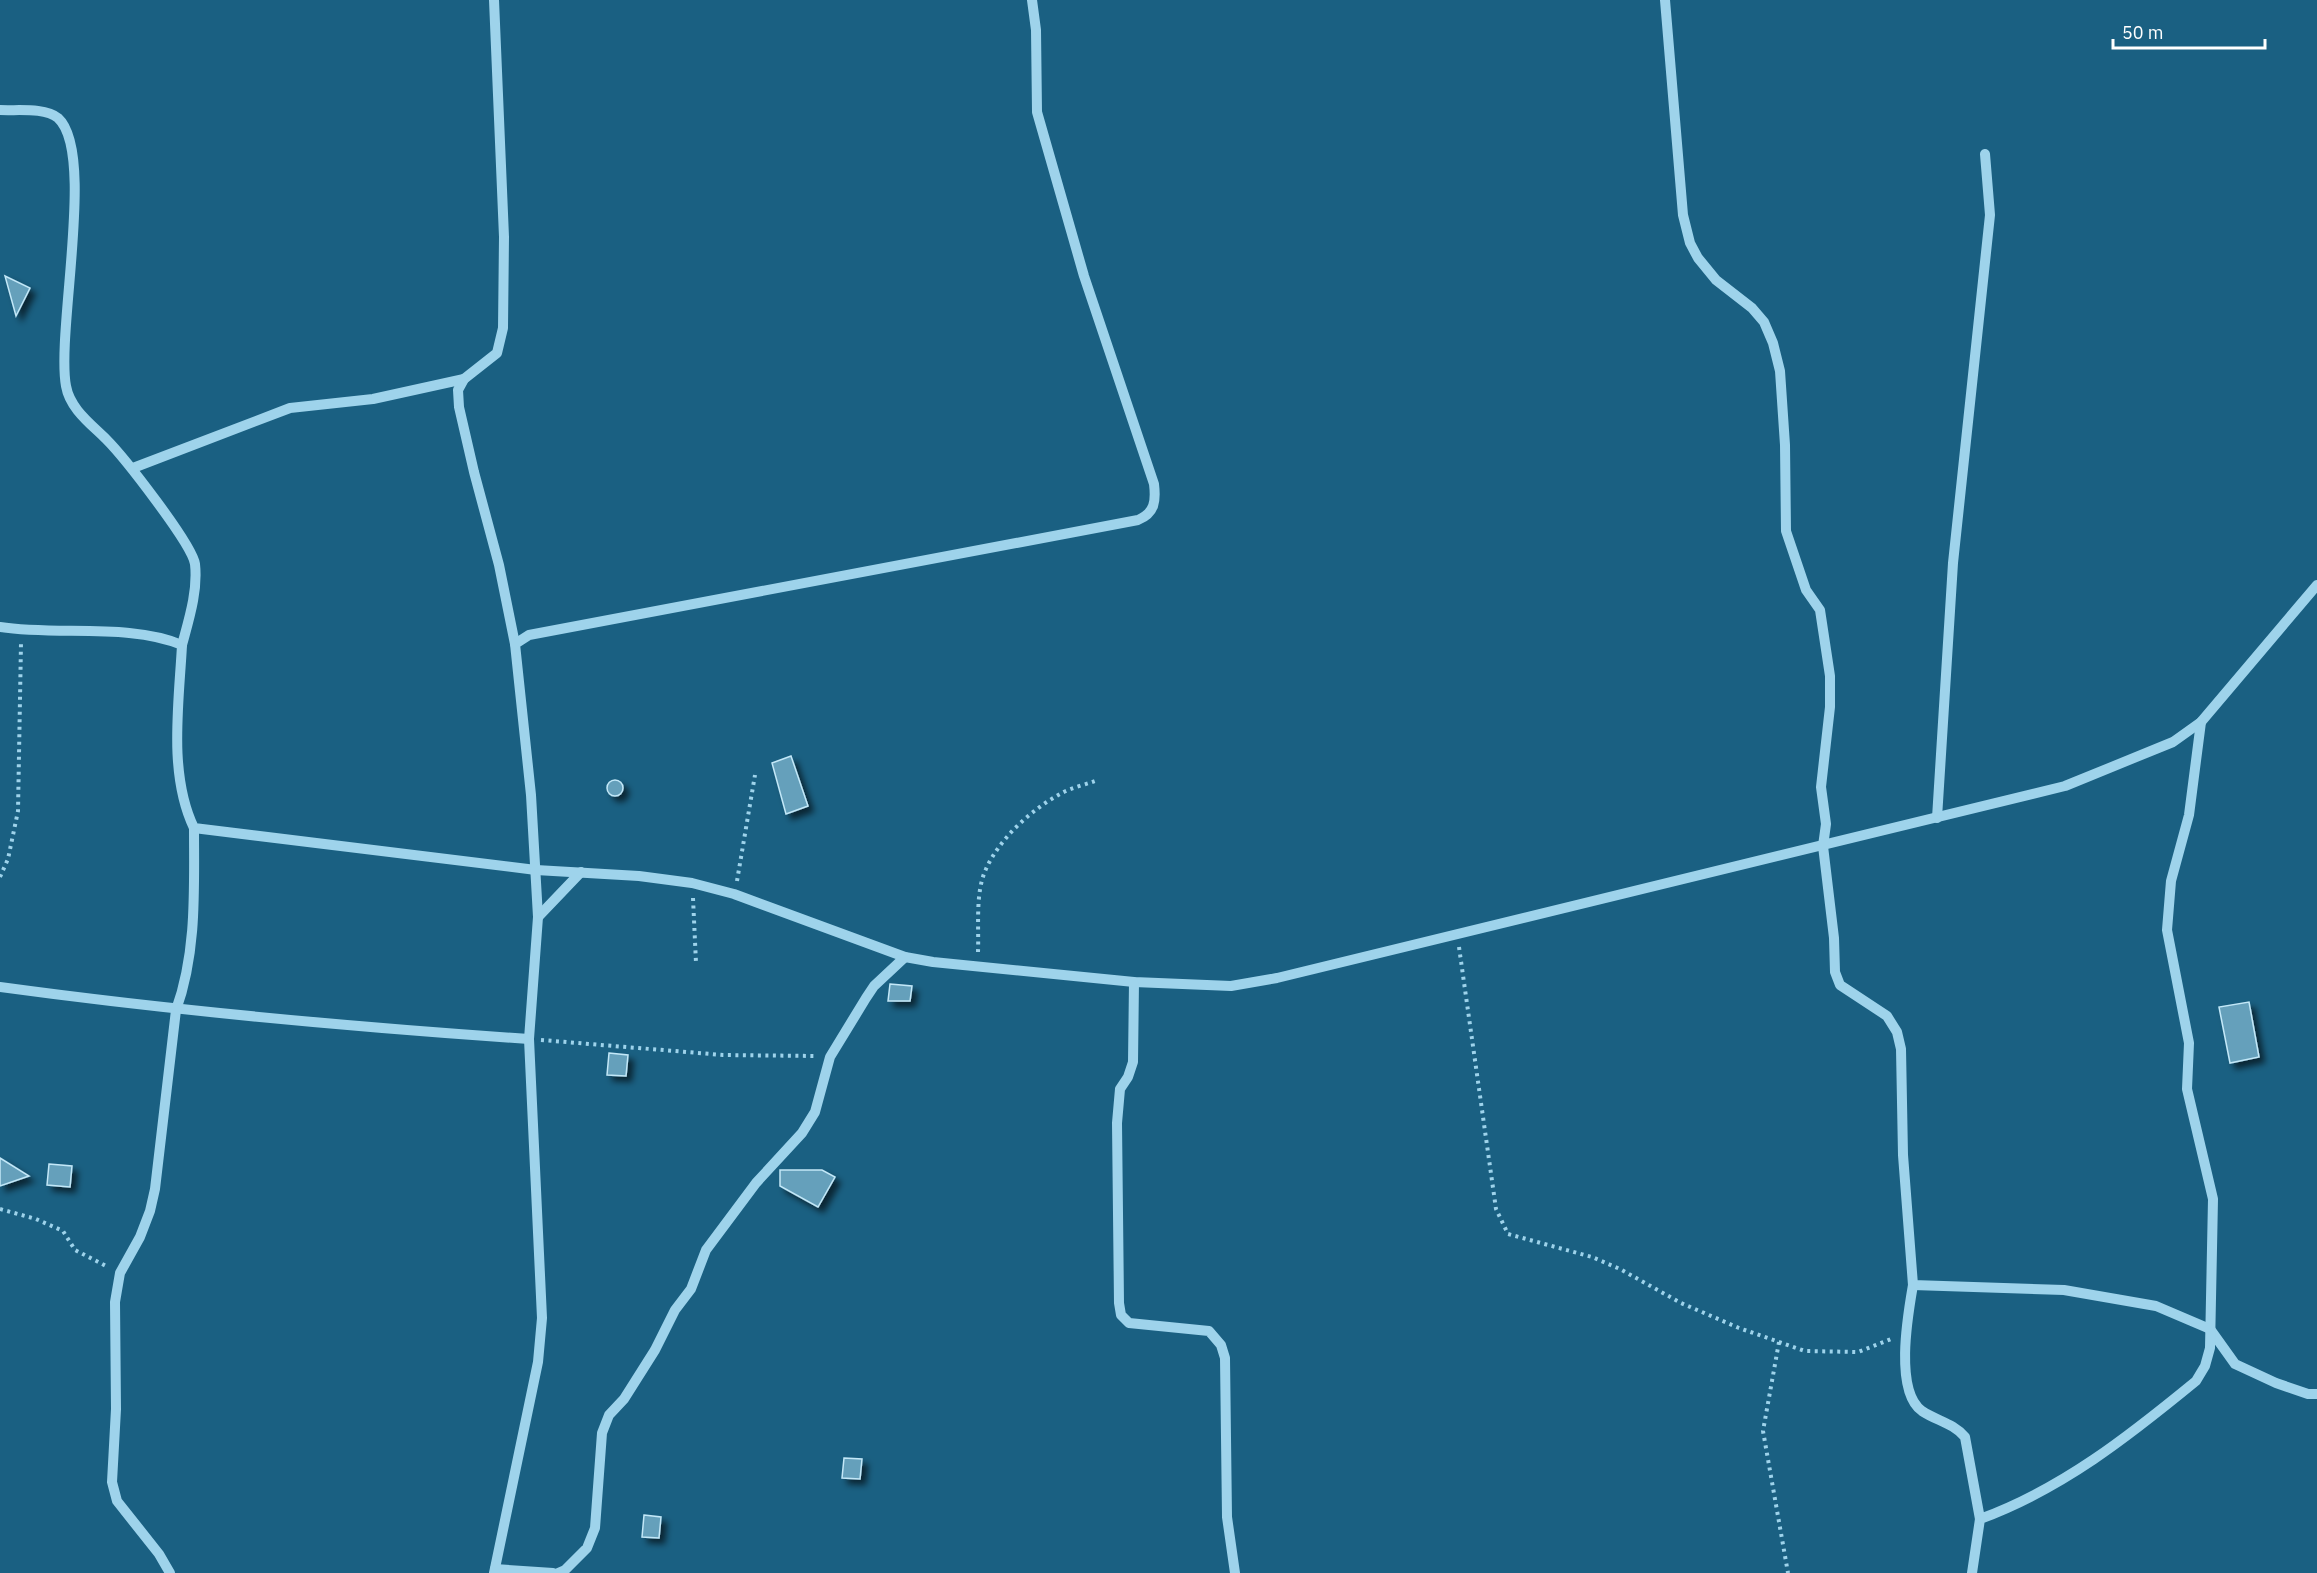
<svg xmlns="http://www.w3.org/2000/svg" width="2317" height="1573" font-family="'IBM Plex Sans',sans-serif">
<defs>
<filter id="shadow"><feDropShadow dx="5.5" dy="5.5" stdDeviation="3" flood-color="#0009"/></filter>
</defs>
<rect width="100%" height="100%" fill="#1a6082"/>
<g fill="#65a0bb" stroke="#c3e8f8" stroke-width="1.5" filter="url(#shadow)">
<path d="M5 276 30 288 16 316Z"/>
<path d="M791 756 808 806 786 814 772 763Z"/>
<circle cx="615" cy="788" r="8"/>
<path d="M890 984 912 986 910 1001H888Z"/>
<path d="M2249 1002 2259 1057 2230 1063 2219 1007Z"/>
<path d="M609 1053 628 1055 626 1076 607 1075Z"/>
<path d="M0 1158 29 1176 0 1186Z"/>
<path d="M49 1164 72 1166 70 1187 47 1185Z"/>
<path d="M780 1170H822L835 1177 818 1207 780 1186Z"/>
<path d="M844 1458 862 1459 860 1479 842 1478Z"/>
<path d="M644 1515 661 1517 659 1538 642 1537Z"/>
</g>
<g fill="none" stroke-linecap="round" stroke-linejoin="round">
<g stroke="#9ed3eb" stroke-width="4" stroke-dasharray="3 4.5" stroke-linecap="butt">
<path d="M0 877 8 859 18 811 21 643"/>
<path d="M737 881 755 775"/>
<path d="M693 898 696 963"/>
<path d="M1459 947 1496 1209 1508 1234 1592 1257 1620 1269 1681 1303 1739 1328 1805 1351 1858 1352 1891 1339"/>
<path d="M978 952C979 927 975 892 986 869 1000 838 1031 810 1060 794 1070 788 1084 785 1095 781"/>
<path d="M541 1040 723 1055 815 1056"/>
<path d="M0 1209 36 1219 63 1231 75 1250 108 1267"/>
<path d="M1779 1342 1763 1431 1788 1573"/>
</g>
<g stroke="#9ed3eb" stroke-width="10">
<path d="M494 0 504 237 503 328 497 353 464 379 458 390 459 407 474 472 499 565 515 644"/>
<path d="M1665 0 1683 215 1690 243 1698 258 1716 280 1752 308 1764 322 1773 343 1780 371 1785 445 1786 531 1806 590 1820 610 1830 676V707L1821 787 1826 824 1823 846 1834 938 1835 972 1840 985 1887 1016 1897 1032 1901 1049 1903 1155 1913 1285 2064 1290 2156 1306 2210 1329 2235 1364 2276 1383 2308 1394H2317"/>
<path d="M0 110C16 111 45 107 58 118 96 152 56 331 66 386 70 409 91 424 106 439 124 457 192 544 195 564 198 591 189 619 182 645"/>
<path d="M133 468 290 408 373 399 464 379"/>
<path d="M0 627C57 636 130 623 182 645 179 703 168 774 194 828L536 870 639 876 692 883 734 894 905 957 933 962 1134 982 1231 986 1277 978 2065 786 2173 742 2201 722 2317 585"/>
<path d="M1937 818 1953 563 1990 215 1985 154"/>
<path d="M538 917 581 872"/>
<path d="M1134 982 1133 1062 1128 1077 1120 1089 1117 1123 1119 1303 1121 1315 1129 1323 1209 1331 1221 1345 1225 1358 1227 1517 1235 1573"/>
<path d="M0 987C176 1011 352 1027 529 1039"/>
<path d="M1913 1285C1908 1314 1894 1391 1922 1411 1937 1421 1953 1423 1965 1437L1980 1519"/>
<path d="M495 1569 553 1573"/>
<path d="M170 1573 159 1554 117 1501 112 1482 116 1409 115 1302 120 1273 140 1237 150 1211 155 1189 176 1010C197 952 194 889 194 828"/>
<path d="M494 1573 538 1362 542 1318 529 1039 538 917 531 795 515 644 529 635 1138 520C1155 513 1156 501 1154 484L1084 276 1037 112 1036 30 1032 0"/>
<path d="M558 1573 565 1570 587 1548 595 1528 602 1433 609 1415 624 1399 655 1350 675 1310 691 1289 706 1250 756 1183 802 1133 815 1112 830 1057 866 998 874 986 905 957"/>
<path d="M1972 1573 1980 1519C2062 1489 2129 1436 2196 1381L2205 1366 2210 1348 2213 1199 2187 1089 2189 1043 2167 930 2171 881 2189 815 2201 722"/>
</g>
</g>
<path d="M2113 39v9h152v-9" fill="none" stroke="#ffffff" stroke-width="3"/>
<text x="2122" y="39" font-size="18" fill="#ffffff" stroke="#1a6082" stroke-width="4.5" paint-order="stroke">50 m</text>
</svg>
